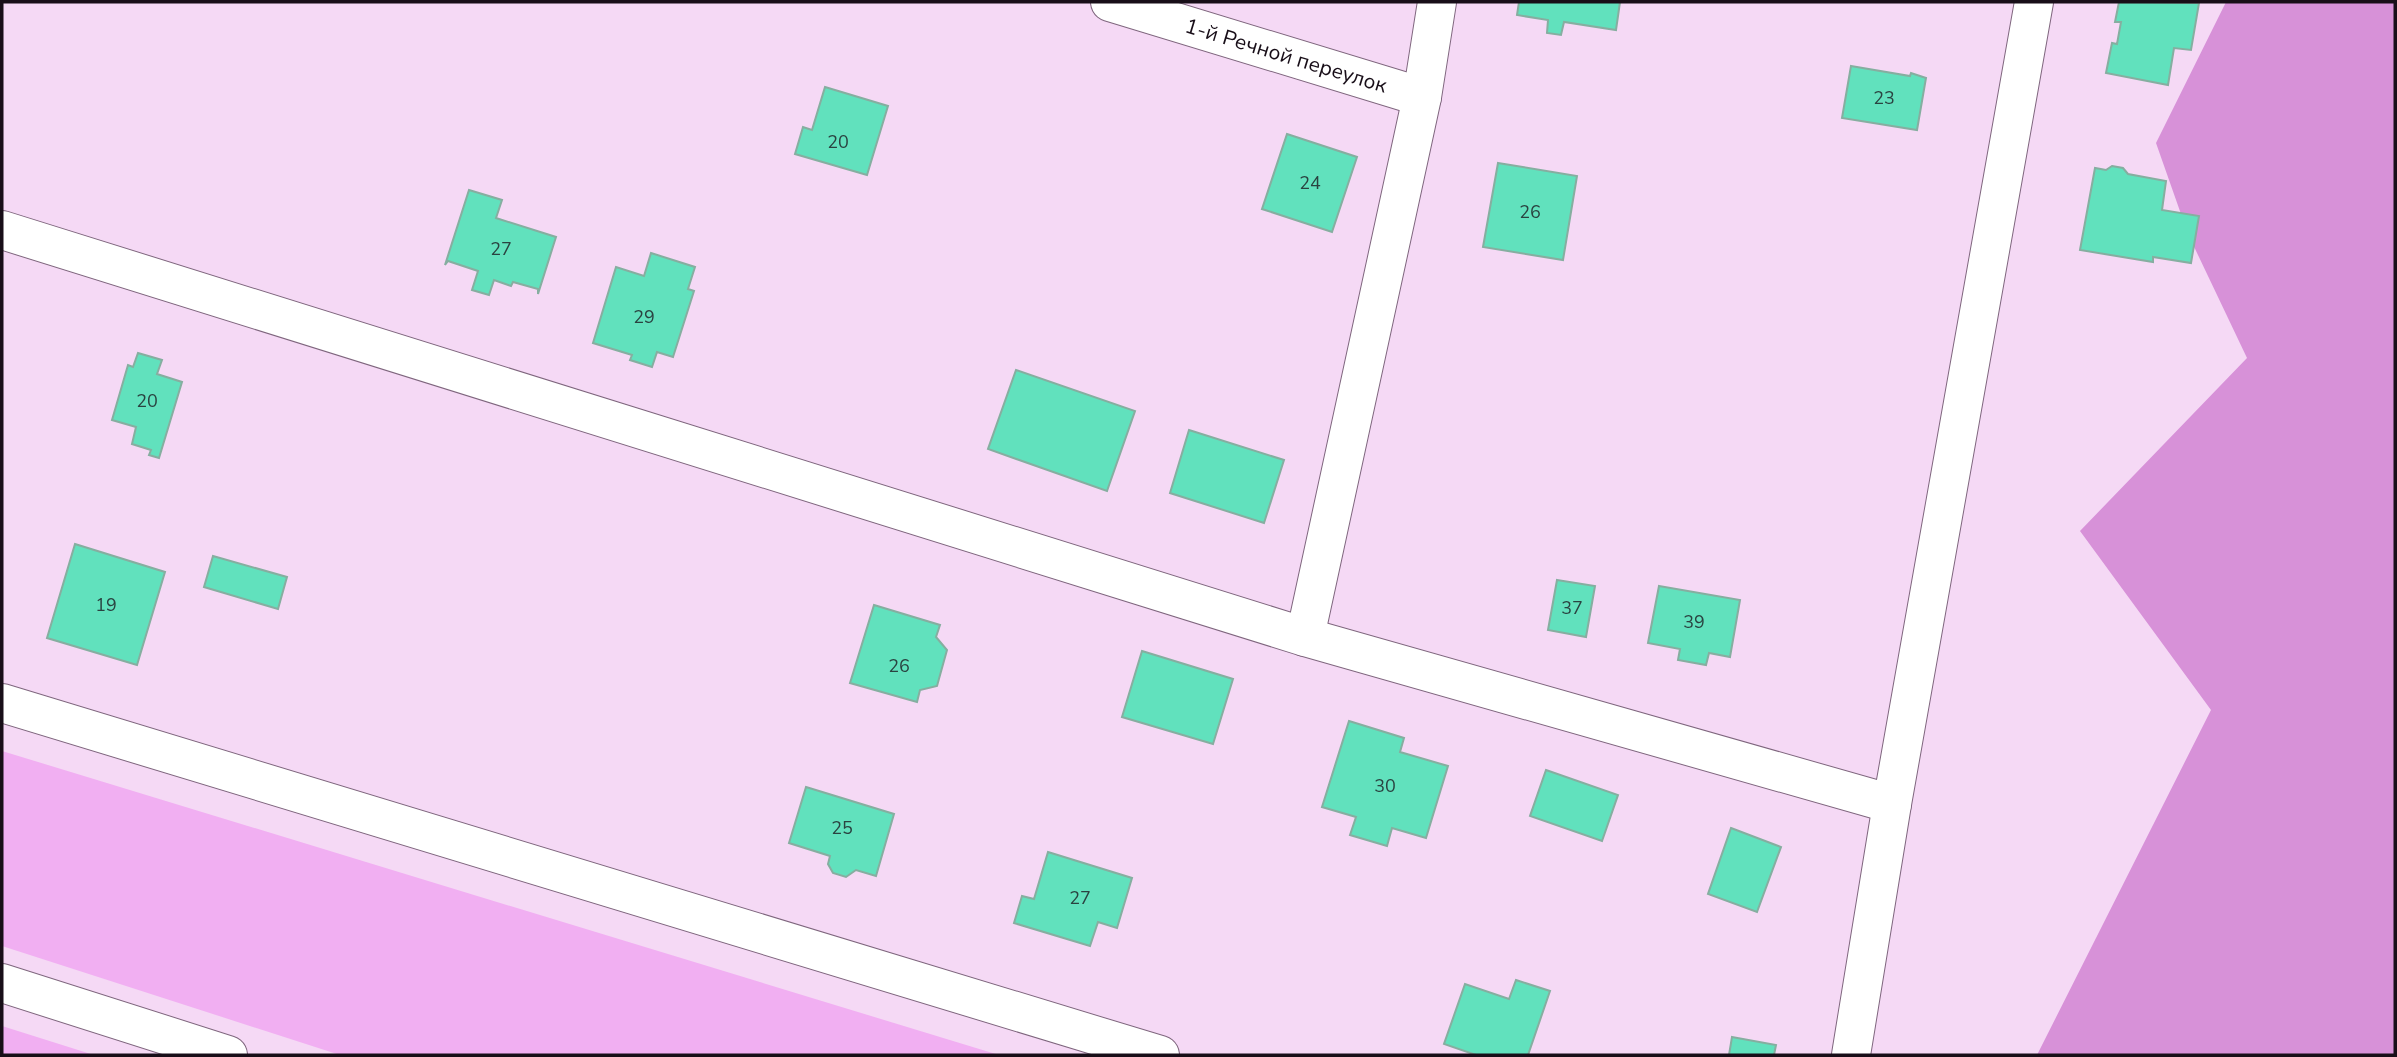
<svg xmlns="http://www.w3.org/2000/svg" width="2397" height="1057" font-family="'Nunito Sans',sans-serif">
<rect width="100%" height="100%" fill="#f5d9f5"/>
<g fill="#f1aff2">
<path d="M2 751 999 1055H340L2 946Z"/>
<path d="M2 1026 94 1055H2Z"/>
</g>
<path fill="#d791d8" d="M2226 2H2395V1055H2037L2211 710 2080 531 2247 358 2188 234 2156 143Z"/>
<g fill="#61e1bd" stroke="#86aea0" stroke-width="2">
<path d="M1519 2H1620L1616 30 1564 22 1561 35 1547 33 1548 20 1517 15Z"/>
<path d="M2119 2 2199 3 2191 50 2174 48 2168 85 2106 73 2112 43 2117 44 2121 22H2115Z"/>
<path d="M1851 66 1910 76 1911 73 1926 78 1917 130 1842 118Z"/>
<path d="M825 87 888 106 867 175 795 154 803 127 812 130Z"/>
<path d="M1287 134 1357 157 1332 232 1262 209Z"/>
<path d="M1498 163 1577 176 1563 260 1483 247Z"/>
<path d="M2112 166 2123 168 2128 174 2166 181 2162 210 2199 216 2191 263 2153 257V262L2080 250 2095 168 2106 170Z"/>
<path d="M469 190 502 200 496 218 556 237 538 294V289L513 282 511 286 494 280 489 295 472 290 478 271 448 261 445 265Z"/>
<path d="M651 253 695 267 688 289 694 291 673 357 657 352 652 367 630 360 632 355 593 343 616 267 644 276Z"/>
<path d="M138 353 162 360 157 374 182 382 159 458 149 455 151 450 132 444 136 427 112 420 128 365 133 367Z"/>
<path d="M1016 370 1135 411 1107 491 988 449Z"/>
<path d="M1189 430 1284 460 1264 523 1170 493Z"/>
<path d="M75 544 165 572 137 665 47 638Z"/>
<path d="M213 556 287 577 278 609 204 587Z"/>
<path d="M1557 580 1595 586 1586 637 1548 630Z"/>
<path d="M1659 586 1740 600 1730 657 1709 653 1706 665 1678 660 1680 649 1648 643Z"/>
<path d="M874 605 940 625 936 637 947 650 937 686 920 690 917 702 850 683Z"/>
<path d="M1142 651 1233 679 1213 744 1122 717Z"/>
<path d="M1349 721 1404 738 1400 752 1448 766 1426 838 1392 828 1387 846 1350 835 1356 817 1322 807Z"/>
<path d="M1546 770 1618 795 1602 841 1530 816Z"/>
<path d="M806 787 894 814 876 876 856 870 846 877 833 873 828 864 830 856 789 843Z"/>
<path d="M1731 828 1781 847 1757 912 1708 894Z"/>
<path d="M1048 852 1132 878 1117 928 1098 922 1090 946 1014 923 1022 896 1034 899Z"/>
<path d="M1516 980 1550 991 1528 1055H1476L1444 1044 1465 984 1509 999Z"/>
<path d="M1732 1037 1776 1045 1774 1055H1729Z"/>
</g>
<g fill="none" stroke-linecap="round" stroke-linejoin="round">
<g stroke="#7f667e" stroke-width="40">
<g id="minor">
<path id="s1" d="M1110 2 1422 97"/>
<path d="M2 230 1305 637 1892 804"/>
<path d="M1305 637 1422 97 1437 2"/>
<path d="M2 703 1160 1055"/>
<path d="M2 983 228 1055"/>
<path d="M1851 1055 1892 804 2034 2"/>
</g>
</g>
<use href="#minor" stroke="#fff" stroke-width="38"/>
</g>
<g text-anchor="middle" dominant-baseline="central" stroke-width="6" stroke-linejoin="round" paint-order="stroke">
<g font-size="18" fill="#2a4341">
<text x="1884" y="98">23</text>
<text x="838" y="142">20</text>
<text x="1310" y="183">24</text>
<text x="1530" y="212">26</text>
<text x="501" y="249">27</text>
<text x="644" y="317">29</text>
<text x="147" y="401">20</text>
<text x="106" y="605">19</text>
<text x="1572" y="608">37</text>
<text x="1694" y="622">39</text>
<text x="899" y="666">26</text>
<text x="1385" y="786">30</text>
<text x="842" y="828">25</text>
<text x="1080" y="898">27</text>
</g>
<g font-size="21" fill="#180e18" stroke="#fff">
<text stroke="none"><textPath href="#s1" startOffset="184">1-й Речной переулок</textPath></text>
</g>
</g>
<rect width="2397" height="1057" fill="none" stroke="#180e18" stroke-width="7"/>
</svg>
